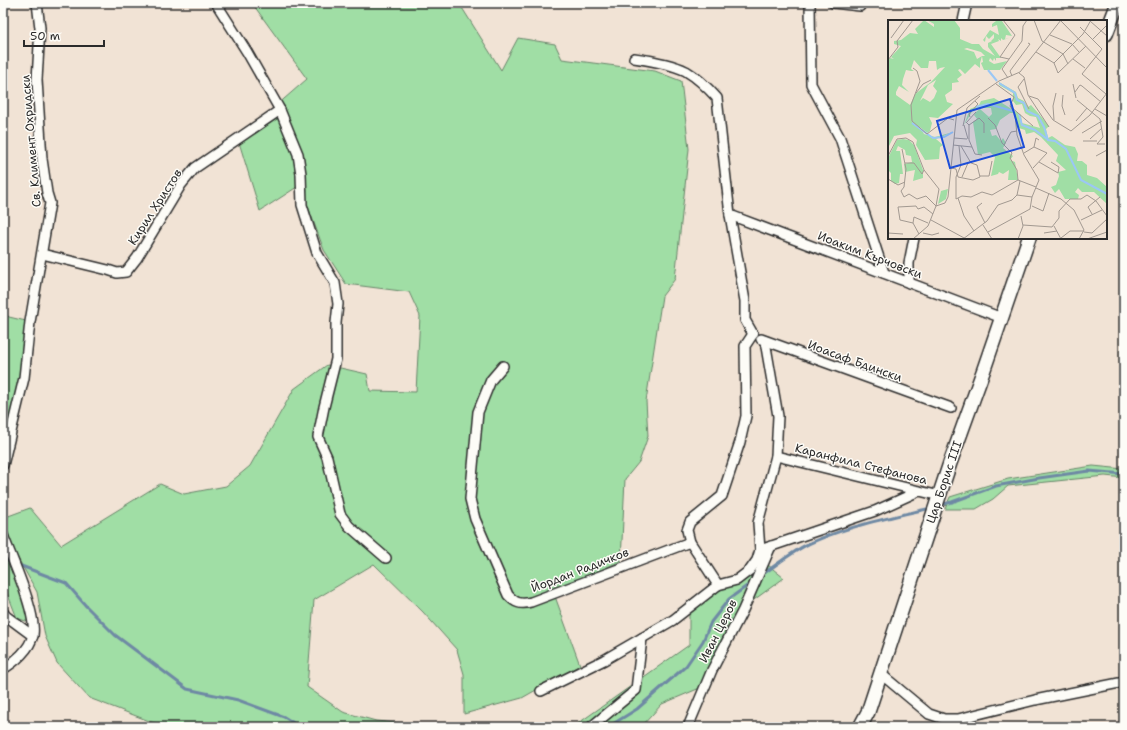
<svg xmlns="http://www.w3.org/2000/svg" width="1127" height="730" font-family="'Shantell Sans',sans-serif">
<rect width="100%" height="100%" fill="#f1e3d5"/>
<filter id="ink" filterUnits="userSpaceOnUse"><feTurbulence type="fractalNoise" baseFrequency=".025" numOctaves="2"/><feDisplacementMap in="SourceGraphic" scale="8" xChannelSelector="R" yChannelSelector="G"/><feConvolveMatrix kernelMatrix="1 2 1 2 8 2 1 2 1" color-interpolation-filters="sRGB"/></filter>
<g filter="url(#ink)">
<g fill="#a0dea5" stroke="#668468">
<path d="M252 3H459L501 70 518 38 555 44 562 59 655 71 681 81 689 149 675 279 662 296 646 401 648 436 639 462 625 479 621 561 553 591 580 665 522 698 464 714V674L457 650 423 612 374 564 314 600 307 687 343 712 376 721 437 727H165L89 698 57 663 45 636 37 592 11 546 3 520V518L30 508 61 545 160 484 184 494 226 486 250 466 294 389 327 365 367 374 370 391 416 392 420 316 409 292 346 284 324 250 300 185 260 211 238 139 307 79Z"/>
<path d="M3 312 9 317 30 322 3 465Z"/>
<path d="M1093 466 1124 469V478L1105 476 1008 486 993 499 976 509H945L950 497 1008 479Z"/>
<path d="M3 535 34 624 17 618 3 582Z"/>
<path d="M762 560 784 578 751 602 727 626 707 685 662 704 641 727H573L689 645V607Z"/>
</g>
<g fill="none" stroke-linecap="round" stroke-linejoin="round">
<g stroke="#6e89a4" stroke-width="3">
<path d="M940 505 952 502 996 486 1039 478 1089 471 1124 474"/>
<path d="M3 559 11 562"/>
<path d="M16 564 66 583 86 606 115 635 187 689 238 700 284 717 300 727"/>
<path d="M760 576C778 564 796 548 817 540 853 525 893 517 931 508"/>
<path d="M608 727 637 709 686 666 703 641 711 622 729 599 751 583"/>
</g>
<g stroke="#2b2b2b" stroke-width="12">
<g id="street">
<path d="M216 3 247 52 280 110 298 154 301 174 302 205 317 253 335 283 338 304 336 323V359L324 407 318 437 327 457 340 514 349 526 386 558"/>
<path d="M810 3 811 84 840 138 884 273"/>
<path d="M833 3 860 6 861 3"/>
<path d="M963 21 967 3"/>
<path d="M634 58C648 60 674 65 686 71 698 78 708 88 717 98L730 215 745 301V320L753 334"/>
<path d="M730 215 1002 318"/>
<path d="M42 254 108 270 117 273 126 272 137 258 181 185 195 168 280 110"/>
<path d="M909 283V263L914 238"/>
<path d="M761 339 951 408"/>
<path d="M503 366 491 380 478 412 470 499 475 519 508 595C515 603 521 605 531 602L690 542"/>
<path d="M776 456 940 496"/>
<path d="M3 465 24 378 30 322 50 203 47 193 42 159 37 80 40 28 37 3"/>
<path d="M3 535C11 557 37 613 33 635 30 649 15 662 3 669"/>
<path d="M760 550 758 523 776 456 778 416 765 341"/>
<path d="M718 585 690 542 687 530 690 522 722 496 740 442 746 416 745 346 753 334"/>
<path d="M3 612 6 616 33 636"/>
<path d="M881 674 929 714 944 719H958L1035 700 1124 682"/>
<path d="M541 691 604 660 642 638 673 620 718 585 737 580 750 570 757 560 760 550 875 511 919 491"/>
<path d="M591 727 636 690 642 638"/>
<path d="M688 727 712 670 743 610 771 546"/>
</g>
</g>
<g stroke="#2b2b2b" stroke-width="16">
<g id="secondary">
<path d="M1106 34 1118 3"/>
<path d="M860 727 868 712 950 463 984 369 1029 238"/>
</g>
</g>
<use href="#street" stroke="#fdfcf7" stroke-width="9"/>
<use href="#secondary" stroke="#fdfcf7" stroke-width="13"/>
</g>
</g>
<g text-anchor="middle" dominant-baseline="central" stroke-width="3" stroke-linejoin="round" paint-order="stroke">
<g font-size="12" fill="#2b2b2b" stroke="#fdfcf7">
<text transform="translate(31 141) rotate(-95)">Св. Климент Охридски</text>
<text transform="translate(155 207) rotate(-57)">Кирил Христов</text>
<text transform="translate(870 255) rotate(21)">Иоаким Кърчовски</text>
<text transform="translate(855 361) rotate(20)">Иоасаф Бдински</text>
<text transform="translate(861 464) rotate(14)">Каранфила Стефанова</text>
<text transform="translate(944 482) rotate(-71)">Цар Борис III</text>
<text transform="translate(580 570) rotate(-21)">Йордан Радичков</text>
<text transform="translate(718 631) rotate(-63)">Иван Церов</text>
</g>
</g>
<g transform="translate(888 20)">
<rect width="219" height="219" fill="#f1e3d5"/>
<path d="M36 0 46 7V4L39 0H66L72 8V19L84 24H91L95 29 107 36 100 27V23L104 21H103L106 18V14L101 19 98 16 97 22 95 20 102 10 111 15 109 5 104 7V4L108 1H114L124 16 118 15 117 19 121 18 115 20 113 18V21L110 19 111 21 103 24 113 38H108V41L106 38 105 41 102 38 101 41 106 44 119 41 112 50H96L93 43 95 42 94 36H97L93 32 79 28 76 29 86 32 89 39 94 36 92 43V48L87 44 77 54 72 49 70 50 74 55 69 59 71 62 64 63V70L57 75 59 82 65 84 50 98 41 97 44 103 42 111 39 113 32 107 36 114 47 117 65 112 48 119 55 125 52 127 51 139 37 140 28 125 29 120 22 113 6 116 0 128V41L2 38 6 39 3 37 13 26 6 24V21L13 20 22 13 30 14 27 9ZM26 40 33 48H40L41 41H48L49 50 52 48 57 47 43 62 27 74 22 85 8 75V72L11 66 21 72 14 65 15 59 18 50 23 51H26L23 49ZM48 60 45 66 49 71 46 78 42 82 35 78 32 81 40 65ZM111 62 128 72 130 78 136 81 140 87 143 85 151 94 161 106 158 109 160 118 164 116 177 125 187 127 190 134 189 141H194L199 145V155L209 158 219 167V184L206 172H194L190 168 187 172 191 175 190 179H177L171 169 167 173 163 167 168 165 171 156 170 152 178 150 168 141 170 135 153 117 146 112 138 114 137 110 128 107 127 93H122L112 100 108 109 102 110 104 116 108 115 113 121 115 118 118 123 115 128 125 136 122 140 127 142 130 160H120L121 150 115 154 111 152 110 154 103 156 107 137 102 132 90 135 85 102 89 99 86 95 89 91 92 89 101 97 104 94 103 88H89L85 90 76 105 82 89 91 85 93 81 106 78 133 95 134 103 152 108 148 97 142 96 137 93 134 84 128 85 125 81V73L111 65ZM15 119 21 120 26 125 35 150V158L25 161 27 150 17 152 16 144 24 142 23 136 18 135 17 130 10 126 8 131H12L15 154H12L11 163 7 164 3 161V153L0 150V138L9 120ZM60 169 58 179 50 184 53 171Z" fill="#a0dea5" fill-rule="evenodd"/>
<path fill="none" stroke="#9bc7f5" stroke-width="2" d="M100 50 109 61M111 63 127 73 129 80 136 83 139 91 150 96 156 107 160 120 167 121 178 129 193 160 219 174M88 87 100 84 125 91M131 94 134 105 147 110 159 119M24 103 45 118 56 117 65 112"/>
<path fill="none" stroke="#a29991" stroke-width="1" d="M115 0 127 15 112 37 121 39M146 0 154 21 175 34 180 44M172 0 219 48M202 1 219 16M192 7 214 29 194 54 218 74M162 15 184 24 191 32M3 18 16 0M204 20 219 5M9 21 25 0M148 32 166 43 170 53 198 26M185 39 197 48M0 40 10 27 9 21M166 43 195 14 203 0M25 48 29 51 32 61 23 85 24 101 39 114 60 98 66 100M131 53 136 57 140 75 161 107M124 56 122 51 142 24 140 23M120 58 114 49 134 21 135 6 139 0M136 59 130 67 141 89M185 64 188 78M187 72 192 65 194 66 213 82M28 73 35 64 43 60M175 75 174 86 177 95M141 76 150 79 165 100 183 111 202 95 219 73M189 80 212 99 215 117 209 124H217M122 86 145 106M207 89 219 96M82 97 81 94 90 84 87 81M100 98 107 105 114 123 124 133 122 138 129 150 130 160M166 100 165 86 168 73M188 101 199 88M78 102 81 105V120L87 134 94 135M78 103 88 92M76 105 80 119M81 105 91 98 96 103V113M75 106 79 88 92 76M194 113 214 101M66 118 79 119M202 119 214 108M195 121H209M65 125 84 127M116 125 123 112 129 111M71 126 73 145 68 157V179L74 176 83 177 94 172 104 175 130 160M14 129 18 149 16 167 13 171 16 177 21 174 29 179 38 176 48 186M136 133 146 127 148 118 151 120M0 136 9 119 18 118 25 122 36 150 51 169 48 186M208 136 219 130M151 142 170 153 171 147 163 142M17 143H26L34 154 36 150M63 148 68 149 70 157 85 160 92 157 89 145 83 143 73 126M145 148 159 133 146 127M92 156H101L104 141M74 157 80 143 83 142M0 159 10 165 17 162M130 160 148 167M148 168 173 179 186 190 196 210 191 219M129 175 132 161M129 175 144 177M70 178 76 196 86 211M208 181 219 196M94 183 89 187 97 203M48 186 57 183 60 177 69 90 111 61 132 52 173 0M144 186 155 191 161 173M204 194 200 187 212 177M43 200 78 219M193 200 214 190M25 203 26 197 40 203M95 205 104 219M135 205 164 207 171 198V191L182 179H193L199 175 208 181M166 206 173 219M100 212 142 189 144 177 151 160 136 135 129 115 127 94 122 86 126 77 108 64M196 212 204 213 219 199M0 213 15 214M35 213 44 215 51 213M156 213 169 211M31 214 25 203 12 200 10 187 28 186 30 189 36 187 45 194M173 218 182 211H196M25 219 40 206 48 186M75 219 99 201 110 185 124 180 129 175M130 219 135 206 133 196M199 219 219 212"/>
<path fill="#1d4ed8" fill-opacity="0.15" stroke="#1d4ed8" stroke-width="2" d="M122 79 136 127 62 148 49 101Z"/>
<rect width="219" height="219" fill="none" stroke="#2b2b2b" stroke-width="2"/>
</g>
<rect width="1127" height="730" fill="none" stroke="#fdfcf7" stroke-width="16"/>
<rect x="8" y="8" width="1111" height="714" fill="none" stroke="#2b2b2b" stroke-width="1.5" filter="url(#ink)"/>
<path d="M24 40v6h80v-6" fill="none" stroke="#2b2b2b" stroke-width="2"/>
<text x="30" y="40" font-size="12" fill="#2b2b2b" stroke="#fdfcf7" stroke-width="3" paint-order="stroke">50 m</text>
</svg>
